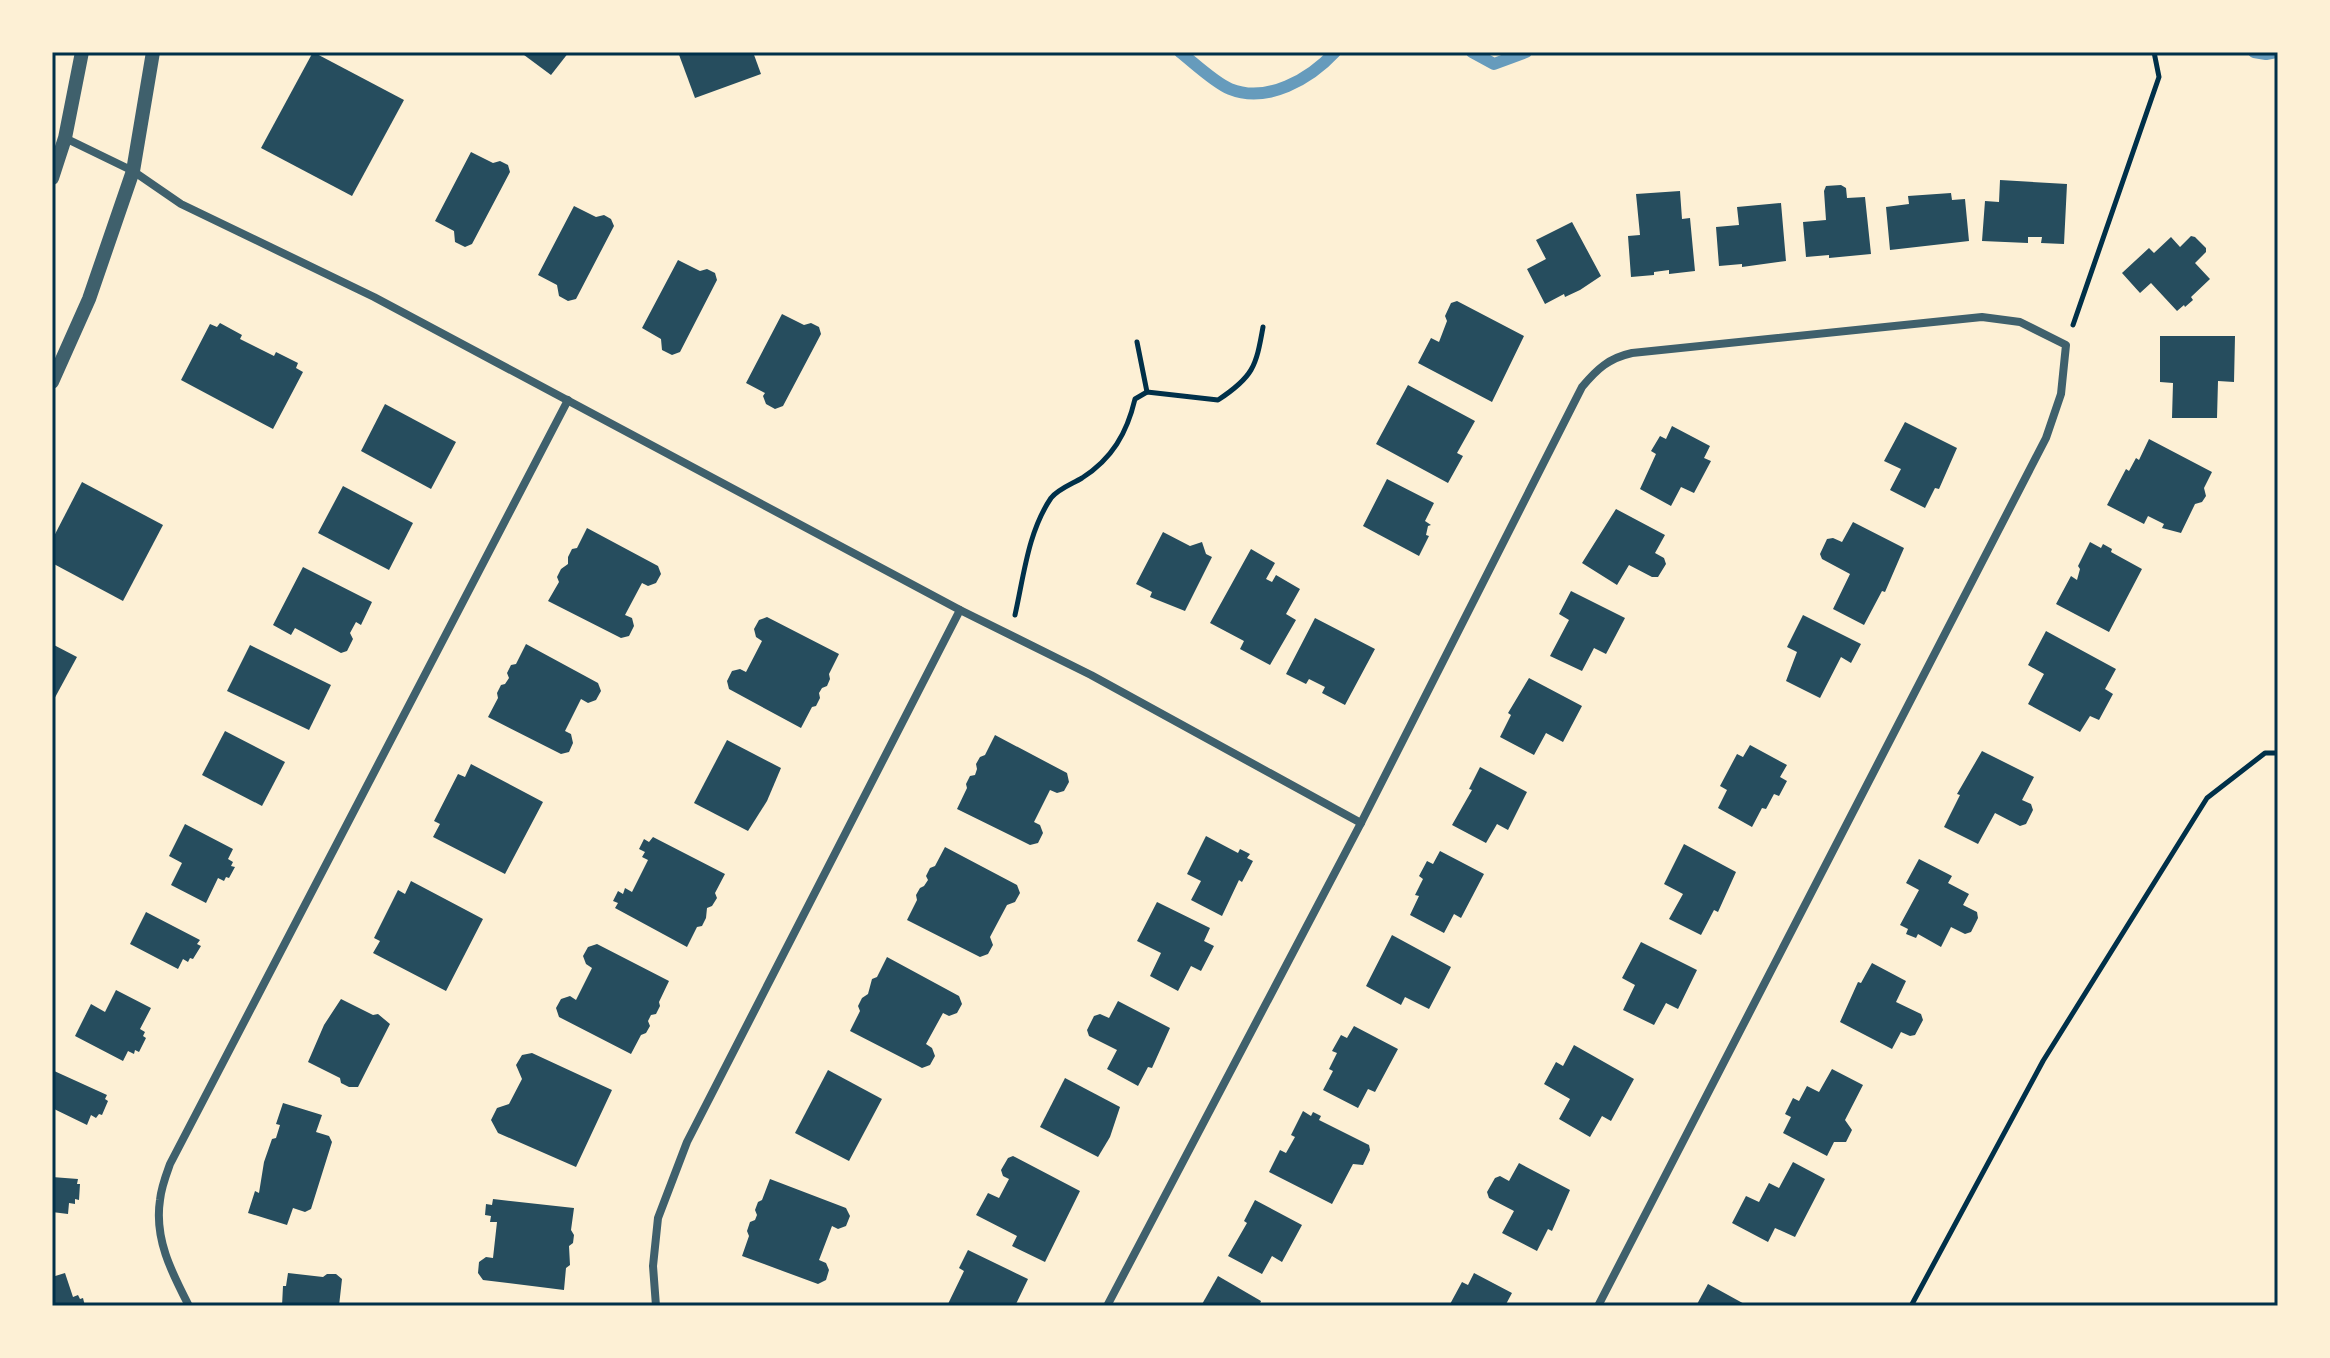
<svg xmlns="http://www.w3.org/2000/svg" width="2330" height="1358" font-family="'Work Sans',sans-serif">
<rect width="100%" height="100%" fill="#fdf0d5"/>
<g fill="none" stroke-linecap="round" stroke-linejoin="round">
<g stroke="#669bbc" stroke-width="12">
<path d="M1180 52C1193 62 1215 83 1230 89 1267 104 1310 79 1335 52"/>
<path d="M1472 52 1494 64 1526 52"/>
<path d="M2254 52 2266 54 2276 52"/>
</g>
</g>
<g fill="#264d5e">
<path d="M313 52 404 100 352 196 261 148Z"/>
<path d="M520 52H569L551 75Z"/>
<path d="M678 52H753L761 74 695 98Z"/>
<path d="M471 152 493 163 500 161 508 165 510 172 472 244 465 247 455 242 454 231 435 221Z"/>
<path d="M2000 180 2067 184 2064 244 2041 243 2042 237H2028V243L1982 241 1985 201 1999 202Z"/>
<path d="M1841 185 1846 188 1847 198 1865 197 1871 254 1829 258V255L1806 257 1803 222 1826 220 1824 191 1826 186Z"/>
<path d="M1680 191 1682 219 1690 218 1695 271 1669 274V270L1654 272V275L1631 277 1628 236 1640 235 1636 194Z"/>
<path d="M1951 193 1952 200 1965 199 1969 241 1890 250 1886 207 1909 204 1908 196Z"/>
<path d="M1781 203 1786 261 1742 267V264L1719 266 1716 227 1739 225 1737 207Z"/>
<path d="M574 206 596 217 604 215 611 219 614 226 576 299 568 301 559 296 557 285 538 275Z"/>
<path d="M1572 222 1601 276 1580 290 1565 297 1564 294 1545 304 1527 269 1546 259 1536 240Z"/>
<path d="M2191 236 2195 237 2206 248V252L2195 263 2210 279 2191 297 2193 300 2185 307 2184 305 2177 311 2151 283 2140 293 2122 273 2149 248 2154 253 2171 237 2180 247Z"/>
<path d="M678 260 700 271 707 269 715 273 717 280 680 352 672 355 662 350 661 339 642 328Z"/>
<path d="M1457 301 1524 336 1492 402 1418 363 1431 338 1439 342 1447 321 1445 316 1451 303Z"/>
<path d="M782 314 804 325 811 323 819 327 821 334 783 406 775 409 766 404 763 396 765 393 746 383Z"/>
<path d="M220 323 242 335 240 339 274 356 276 352 298 363 296 368 303 372 273 429 181 380 210 324 217 327Z"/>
<path d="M2160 336H2235L2234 382 2218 381 2217 418H2172L2173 383 2160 382Z"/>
<path d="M1408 385 1475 421 1457 453 1463 456 1448 483 1376 444Z"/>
<path d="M385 404 456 442 431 489 361 451Z"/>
<path d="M1905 422 1957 448 1939 489 1935 488 1925 508 1890 490 1901 469 1884 461Z"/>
<path d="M1672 426 1710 446 1704 458 1711 461 1694 493 1681 487 1671 506 1640 489 1656 454 1651 451 1660 436 1666 439Z"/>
<path d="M2149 439 2212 472 2204 488 2206 496 2202 502 2195 504 2181 533 2162 528 2164 524 2148 516 2144 524 2107 505 2126 469 2129 471 2136 458 2139 460Z"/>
<path d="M1387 479 1434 503 1425 521 1431 525 1428 526 1426 535 1429 536 1419 556 1363 526Z"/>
<path d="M82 482 163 525 123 601 52 563V540Z"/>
<path d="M343 486 413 523 389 570 318 533Z"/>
<path d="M1616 509 1665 535 1655 553 1664 558 1666 564 1658 577H1652L1629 565 1617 585 1582 563Z"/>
<path d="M1853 522 1904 548 1885 592 1882 591 1864 625 1833 609 1850 574 1822 559 1820 554 1827 539 1833 538 1842 542Z"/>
<path d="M587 528 658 566 661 574 656 583 648 586 642 583 625 615 632 618 634 626 629 636 621 638 548 601 559 582 557 577 561 569 568 564V557L572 549 577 548Z"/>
<path d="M1163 532 1190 546 1202 542 1206 554 1212 557 1185 611 1150 597 1152 592 1136 584Z"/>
<path d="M2090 542 2101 548 2103 544 2112 549 2111 552 2142 569 2109 632 2056 604 2071 576 2077 580 2080 569 2078 566Z"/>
<path d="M1251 549 1275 563 1266 579 1272 582 1276 575 1300 589 1286 614 1296 620 1270 665 1240 649 1244 641 1210 623Z"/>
<path d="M303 567 372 602 361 625 356 622 350 633 353 639 347 651 341 653 295 628 291 635 273 625Z"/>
<path d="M1571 591 1625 618 1606 654 1594 648 1582 671 1550 656 1569 620 1559 614Z"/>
<path d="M1803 615 1861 644 1851 663 1841 657 1820 698 1786 681 1797 652 1787 647Z"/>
<path d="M767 617 839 654 829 674 830 679 827 686 822 688 819 693 820 698 816 706 812 707 801 728 729 689 727 681 732 671 740 669 746 672 762 641 756 637 754 629 759 620Z"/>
<path d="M1315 618 1375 649 1345 705 1322 693 1325 687 1309 679 1306 684 1286 674Z"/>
<path d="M2046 631 2116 669 2105 689 2113 694 2099 720 2090 716 2080 732 2028 704 2044 674 2028 665Z"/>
<path d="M52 644 77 657 52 703Z"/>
<path d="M526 644 598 683 601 691 596 700 588 703 581 699 565 731 571 734 573 743 569 752 561 754 488 717 498 698 497 693 501 685 505 684 509 678 507 673 511 665 516 664Z"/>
<path d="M250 645 331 685 309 730 227 691Z"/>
<path d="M1529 678 1582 706 1563 742 1546 733 1534 755 1500 737 1511 715 1508 713Z"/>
<path d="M225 731 285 762 262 806 202 775Z"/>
<path d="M995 735 1067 773 1069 782 1064 791 1057 793 1050 790 1034 822 1040 825 1043 833 1038 843 1030 845 957 809 967 788 966 784 970 776 975 775 977 769 976 764 980 757 985 755Z"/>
<path d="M727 740 781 768 767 801 748 831 694 803Z"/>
<path d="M1750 745 1787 765 1780 777 1787 781 1779 796 1774 794 1766 809 1762 808 1752 827 1718 808 1727 790 1720 786 1737 754 1743 757Z"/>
<path d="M1982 751 2034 777 2022 800 2031 804 2033 810 2026 824 2020 826 1995 813 1978 844 1944 827 1960 795 1957 794Z"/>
<path d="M471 764 543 802 505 874 433 837 440 824 434 821 458 774 465 777Z"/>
<path d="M1480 767 1527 792 1508 830 1497 824 1486 843 1452 825 1472 790 1469 789Z"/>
<path d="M185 824 233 849 228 859 233 862 231 866 235 867 229 878 226 877 224 881 218 878 206 903 171 885 182 863 169 856Z"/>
<path d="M1206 836 1238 853 1240 849 1250 854 1247 858 1253 861 1242 882 1239 880 1222 916 1191 900 1201 881 1187 874Z"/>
<path d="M653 837 725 874 715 893 717 898 712 906 707 908 706 918 702 926 697 927 687 947 615 908 618 903 613 901 618 891 623 894 625 888 632 892 648 860 642 857 645 852 639 849 644 839 649 842Z"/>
<path d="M1684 844 1736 872 1718 912 1714 910 1701 935 1669 919 1683 894 1664 884Z"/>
<path d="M945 847 1017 885 1020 893 1015 902 1007 905 990 937 993 945 988 954 980 957 907 920 917 900 916 895 920 888 924 886 928 880 926 876 930 868 935 866Z"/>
<path d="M1440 851 1484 874 1461 918 1454 914 1444 933 1410 915 1419 896 1415 895 1423 879 1419 876 1427 861 1433 864Z"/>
<path d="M1919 859 1952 876 1948 883 1969 894 1963 905 1977 912 1978 918 1971 932 1965 934 1951 927 1941 947 1918 934 1916 938 1906 934 1908 929 1900 925 1919 890 1906 883Z"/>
<path d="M411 881 483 919 446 991 373 953 380 941 374 938 398 890 405 894Z"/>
<path d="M1157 902 1210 928 1204 941 1214 946 1201 971 1191 966 1178 991 1150 976 1161 953 1137 941Z"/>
<path d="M146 912 200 940 197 944 201 946 193 959 190 958 188 962 183 959 178 969 130 944Z"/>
<path d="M1392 935 1451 967 1429 1009 1405 997 1401 1005 1366 986Z"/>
<path d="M1641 942 1697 970 1678 1009 1666 1003 1654 1025 1623 1010 1635 985 1622 978Z"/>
<path d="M597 944 669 981 659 1002 660 1006 656 1014 651 1015 648 1021 650 1026 646 1033 641 1035 631 1054 559 1017 556 1008 561 999 570 996 576 1000 592 968 586 964 583 956 588 947Z"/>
<path d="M887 957 959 996 962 1004 957 1013 949 1016 943 1013 926 1044 932 1048 935 1056 930 1065 922 1068 850 1031 860 1011 858 1006 862 998 868 994 872 979 877 977Z"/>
<path d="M1872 963 1906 981 1896 1002 1921 1014 1923 1020 1915 1035 1910 1036 1901 1032 1892 1049 1840 1022 1858 982 1861 983Z"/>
<path d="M116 990 151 1008 140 1029 145 1032 143 1036 146 1038 139 1052 135 1050 134 1054 128 1051 123 1061 75 1036 91 1004 105 1012Z"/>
<path d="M341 999 373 1015 378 1014 390 1024 358 1087H349L341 1083 340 1078 308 1062 324 1025Z"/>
<path d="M1118 1001 1170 1028 1152 1068 1148 1067 1138 1086 1107 1069 1117 1050 1089 1036 1087 1030 1094 1016 1100 1014 1109 1018Z"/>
<path d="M1354 1026 1398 1049 1375 1092 1368 1089 1358 1108 1323 1090 1333 1071 1329 1069 1337 1053 1332 1051 1341 1035 1347 1038Z"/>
<path d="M1574 1045 1634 1079 1611 1121 1602 1116 1590 1137 1559 1119 1570 1099 1544 1084 1556 1062 1563 1066Z"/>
<path d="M532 1053 612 1090 576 1167 498 1133 491 1120 497 1108 509 1104 522 1079 516 1065 522 1055Z"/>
<path d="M1832 1069 1863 1085 1845 1120 1852 1130 1846 1142H1834L1827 1156 1783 1133 1791 1117 1785 1114 1793 1098 1799 1101 1807 1086 1819 1092Z"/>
<path d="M52 1070 107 1095 105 1099 108 1101 102 1115 99 1114 96 1118 91 1115 87 1125 52 1108Z"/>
<path d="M828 1070 882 1099 849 1161 795 1133Z"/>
<path d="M1065 1078 1120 1107 1110 1137 1098 1157 1040 1127Z"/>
<path d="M283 1103 322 1115 316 1132 329 1136 332 1142 311 1209 305 1212 293 1208 287 1225 248 1213 255 1191 259 1193 264 1162 272 1139 276 1138 280 1125 276 1124Z"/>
<path d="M1303 1111 1311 1116 1313 1112 1321 1116 1319 1120 1369 1145 1370 1150 1363 1165 1353 1164 1332 1204 1269 1172 1280 1150 1286 1153 1295 1137 1291 1135Z"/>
<path d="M1013 1156 1080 1191 1045 1262 1012 1246 1017 1236 976 1215 988 1193 999 1198 1009 1179 1003 1176 1001 1170 1008 1158Z"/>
<path d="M1793 1162 1825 1179 1795 1237 1775 1228 1768 1242 1732 1223 1746 1196 1759 1202 1769 1183 1779 1188Z"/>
<path d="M1519 1163 1570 1190 1552 1231 1548 1229 1537 1251 1502 1233 1514 1211 1489 1198 1487 1192 1495 1178 1500 1176 1509 1181Z"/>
<path d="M52 1177 78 1179 77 1184H80L79 1200 75 1199V1204L69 1203 68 1214 52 1212Z"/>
<path d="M770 1179 846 1208 850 1216 846 1226 838 1229 832 1226 819 1260 826 1263 829 1270 826 1280 818 1284 742 1256 749 1236 747 1231 750 1222 755 1220 757 1215 755 1210 758 1202 762 1200Z"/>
<path d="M493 1199 574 1208 571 1230 574 1235 573 1243 569 1246 570 1265 566 1268 564 1290 483 1280 478 1273 479 1262 486 1257 493 1258 497 1222H490L491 1216 485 1215 486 1204 492 1205Z"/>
<path d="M1255 1200 1302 1225 1282 1262 1272 1256 1262 1274 1228 1256 1247 1223 1244 1221Z"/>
<path d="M968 1250 1028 1279 1015 1306H947L964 1271 959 1268Z"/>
<path d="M65 1273 73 1297 78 1295 80 1299 83 1298 85 1306H52V1277Z"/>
<path d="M288 1273 323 1277 327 1274H336L342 1279 339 1306H282L283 1286H286Z"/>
<path d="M1474 1273 1512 1293 1505 1306H1449L1462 1282 1468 1285Z"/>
<path d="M1218 1276 1261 1301 1259 1306H1201Z"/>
<path d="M1708 1284 1748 1306H1696Z"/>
</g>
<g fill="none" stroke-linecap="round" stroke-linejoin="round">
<g stroke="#003049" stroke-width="5">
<path d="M2073 325 2159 77 2154 52"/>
<path d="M1137 342 1147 392"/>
<path d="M1015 615C1024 575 1028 532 1051 498 1058 489 1072 484 1082 478 1112 459 1127 433 1135 399L1147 392 1218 400C1253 377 1256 367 1263 327"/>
<path d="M1911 1306 2043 1061 2207 798 2265 753H2278"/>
</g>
<g stroke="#3f606c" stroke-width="8">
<path d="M65 138 133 171 181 204 374 297 960 610 1091 675 1361 823"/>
<path d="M189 1306C172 1273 154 1239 160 1200 161 1188 166 1175 170 1164L568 400"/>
<path d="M656 1306 653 1266 658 1218 687 1142 960 610"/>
<path d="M1107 1306 1361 823 1582 387C1597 369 1609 358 1632 353L1982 317 2020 322 2066 345 2061 394 2046 438 1598 1306"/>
</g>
<g stroke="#3f606c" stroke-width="14">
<path d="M52 178 65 138 82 52"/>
<path d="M52 382 89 299 133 171 153 52"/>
</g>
</g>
<rect width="2330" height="1358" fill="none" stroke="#fdf0d5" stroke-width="108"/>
<rect x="54" y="54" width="2222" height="1250" fill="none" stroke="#003049" stroke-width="3"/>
</svg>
